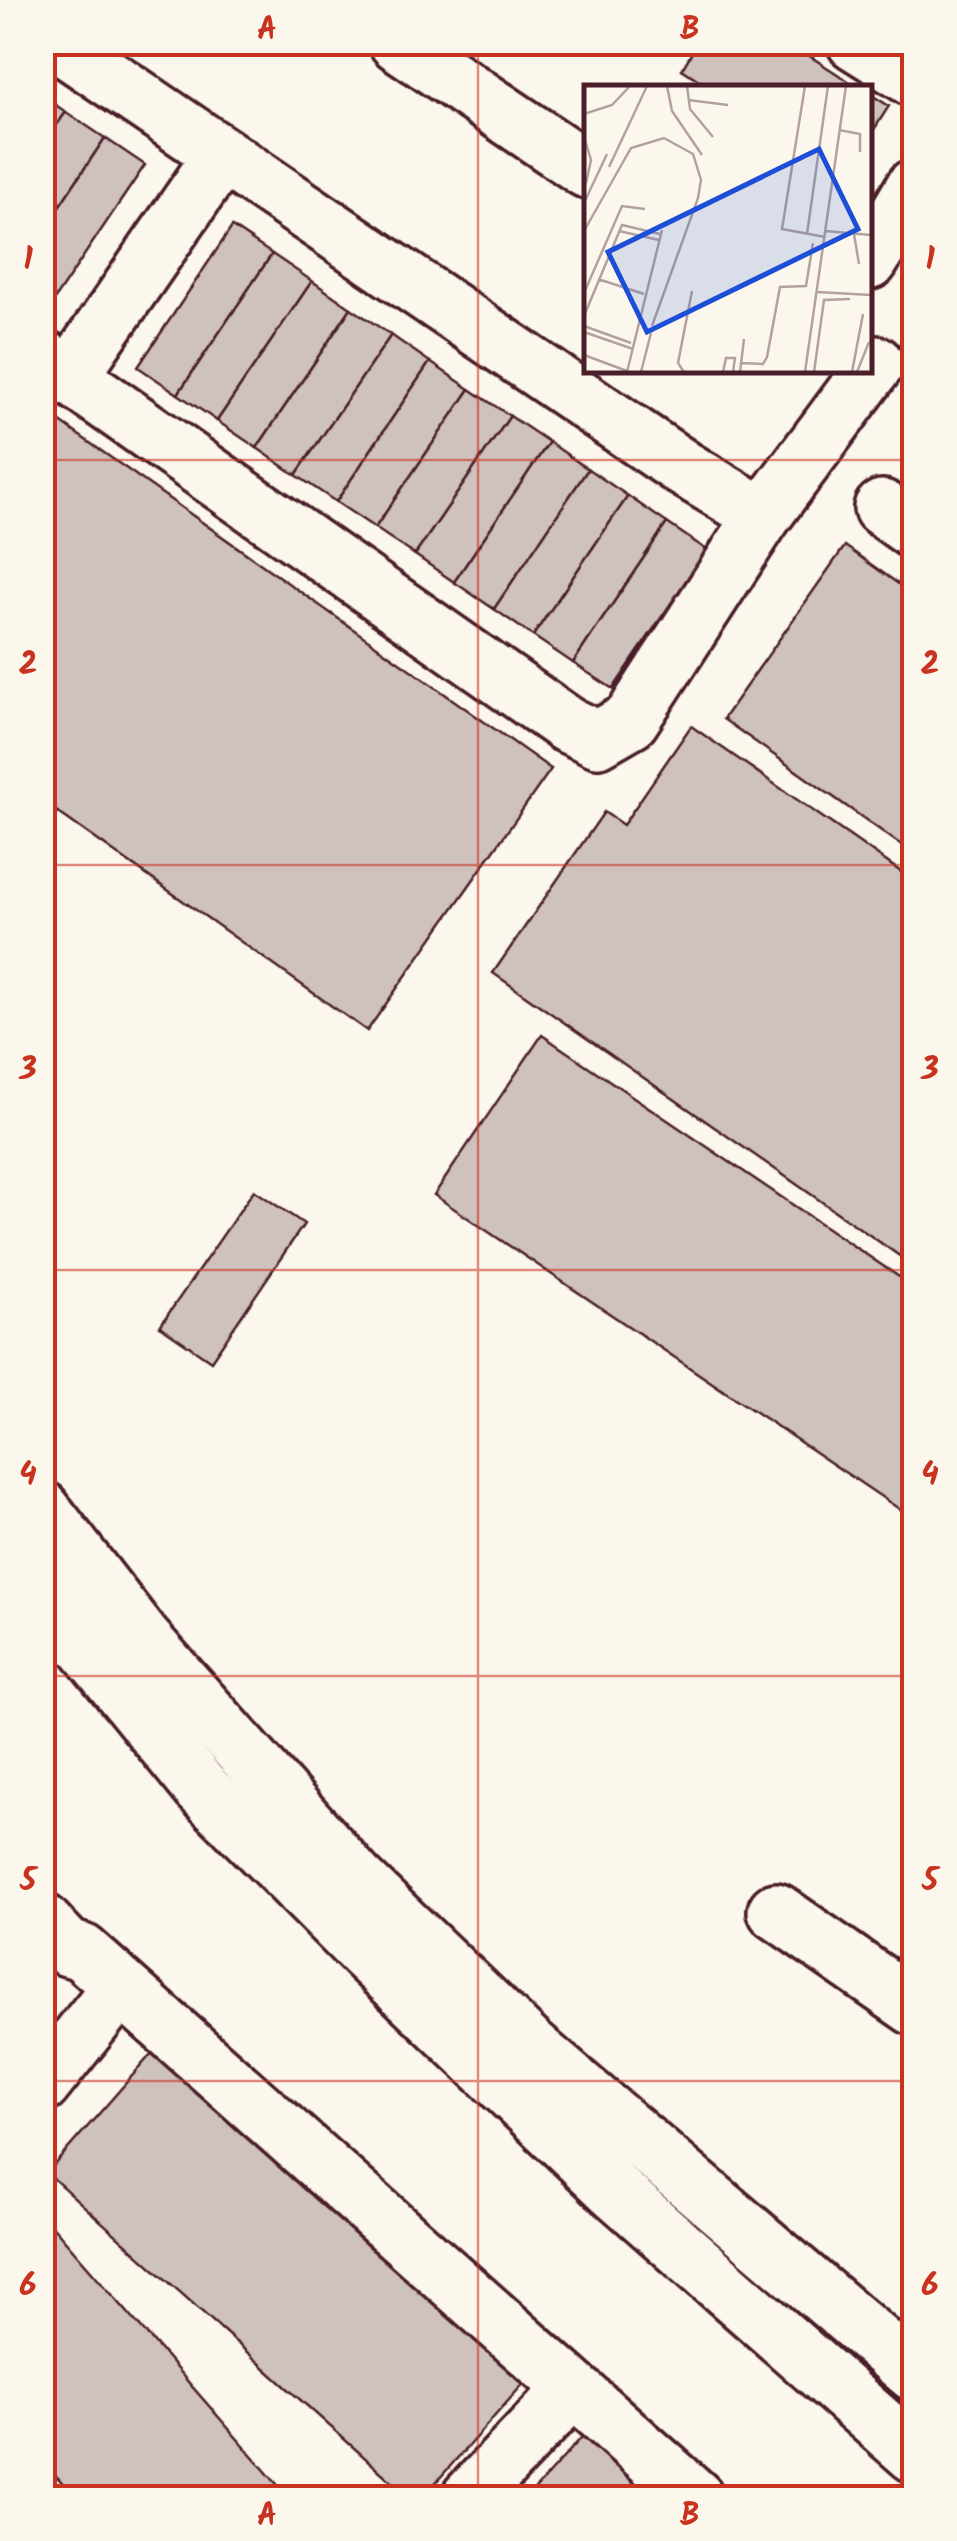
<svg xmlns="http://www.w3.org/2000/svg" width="957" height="2541" font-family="Kalam,sans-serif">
<rect width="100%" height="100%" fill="#fbf7ec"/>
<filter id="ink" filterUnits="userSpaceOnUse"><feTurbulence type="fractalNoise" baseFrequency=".01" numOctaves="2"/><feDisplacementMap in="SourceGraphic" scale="20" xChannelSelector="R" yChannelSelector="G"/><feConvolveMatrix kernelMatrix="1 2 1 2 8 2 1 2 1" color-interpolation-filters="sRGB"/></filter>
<g filter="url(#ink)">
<g fill="#cfc2bc" stroke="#4a1f2b" stroke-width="2.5">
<path d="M698 42H788L859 88H711L682 69Z"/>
<path d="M870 94 889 106 870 136Z"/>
<path d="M42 96 66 112 42 146Z"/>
<path d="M66 112 105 138 42 232V146Z"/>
<path d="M105 138 145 165 54 300 42 292V232Z"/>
<path d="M232 227 272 254 178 394 138 367Z"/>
<path d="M272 254 312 281 217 421 178 394Z"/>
<path d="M312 281 351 308 257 448 217 421Z"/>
<path d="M351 308 391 335 296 475 257 448Z"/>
<path d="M391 335 430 362 336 502 296 475Z"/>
<path d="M430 362 470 389 375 528 336 502Z"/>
<path d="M470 389 510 416 415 555 375 528Z"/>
<path d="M42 409 551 769 367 1031 42 801Z"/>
<path d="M510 416 549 442 454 582 415 555Z"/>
<path d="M549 442 588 469 494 609 454 582Z"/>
<path d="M588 469 628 496 533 636 494 609Z"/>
<path d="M628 496 667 523 573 663 533 636Z"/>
<path d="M667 523 707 550 613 689 573 663Z"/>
<path d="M845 546 914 595V854L723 719Z"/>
<path d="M691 726 914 881V1266L493 973 604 812 623 825Z"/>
<path d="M542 1035 914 1287V1519L434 1195Z"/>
<path d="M254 1190 304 1224 211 1361 160 1326Z"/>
<path d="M154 2051 524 2383 422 2498H410L47 2173Z"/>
<path d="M42 2214 289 2498H76L42 2460Z"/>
<path d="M583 2436 653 2498H527Z"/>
</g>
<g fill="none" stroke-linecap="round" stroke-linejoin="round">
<g stroke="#4a1f2b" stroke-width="62">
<g id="minor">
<path d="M56 42 683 468 763 516"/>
<path d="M397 42 587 170"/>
<path d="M855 42 914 79"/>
<path d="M870 261 914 187"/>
<path d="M42 357 566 724 598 739 631 720 763 516 876 364"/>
<path d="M70 376 222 155"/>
<path d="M882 508 914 531"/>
<path d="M776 1911 914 2007"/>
<path d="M42 1921 68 1948 82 1952 696 2498"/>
<path d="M42 2085 120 1987"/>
<path d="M469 2498 572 2390"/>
</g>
</g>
<g stroke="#4a1f2b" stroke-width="62">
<g id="highway">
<path d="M42 1509 143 1639 356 1879 531 2047 914 2373"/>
<path d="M42 1593 200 1787 365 1953 614 2190 914 2454"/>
</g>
</g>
<use href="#minor" stroke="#fbf7ec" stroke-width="55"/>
<use href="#highway" stroke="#fbf7ec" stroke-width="55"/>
</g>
</g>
<path fill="none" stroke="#c8321e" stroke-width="2.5" stroke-opacity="0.55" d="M478 42V2498M42 460H914M42 865H914M42 1270H914M42 1676H914M42 2081H914"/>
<g transform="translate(584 85)">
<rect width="288" height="288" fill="#fbf7ec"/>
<path fill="none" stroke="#b4a19f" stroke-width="2.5" d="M83 1 88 26 118 70M103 1 106 24 129 52M221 1 198 144 241 152M104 15 144 20M0 29 28 20 46 1M255 45 276 49V67M0 52 7 75 2 98M25 82 63 1M0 118 23 69M0 146 47 63 80 53 109 69 117 95 114 113 68 241M35 146 75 155M241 146 287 150M223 149 244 1M270 149 275 179M14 194 60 209M233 207 287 210M0 208 38 121 61 124M0 231 38 140 76 149M0 241 47 258M0 247 49 264M0 270 43 286M158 278 179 279 183 272 196 202 222 201 229 158M43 287 78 145M57 287 67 248M100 287 94 278 108 206M139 287 142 273H151L149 287M156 287 160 254M221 287 262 1M230 287 240 215 266 214M268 287 279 229M273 287 285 257"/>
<path fill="#1d4ed8" fill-opacity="0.15" stroke="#1d4ed8" stroke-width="5" d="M235 64 274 144 63 247 24 167Z"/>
<rect width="288" height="288" fill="none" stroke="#4a1f2b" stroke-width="5"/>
</g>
<rect width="957" height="2541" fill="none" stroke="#fbf7ec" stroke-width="110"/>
<rect x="55" y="55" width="847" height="2431" fill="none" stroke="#c8321e" stroke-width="4"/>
<g font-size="32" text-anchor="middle" font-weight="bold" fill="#c8321e">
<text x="267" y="39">A</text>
<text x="690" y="39">B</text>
<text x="28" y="269">1</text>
<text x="930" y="269">1</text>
<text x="28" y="674">2</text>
<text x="930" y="674">2</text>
<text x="28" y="1079">3</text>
<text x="930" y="1079">3</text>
<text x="28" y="1484">4</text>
<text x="930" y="1484">4</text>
<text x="28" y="1890">5</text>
<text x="930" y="1890">5</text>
<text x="28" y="2295">6</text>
<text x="930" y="2295">6</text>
<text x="267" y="2525">A</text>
<text x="690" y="2525">B</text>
</g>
</svg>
